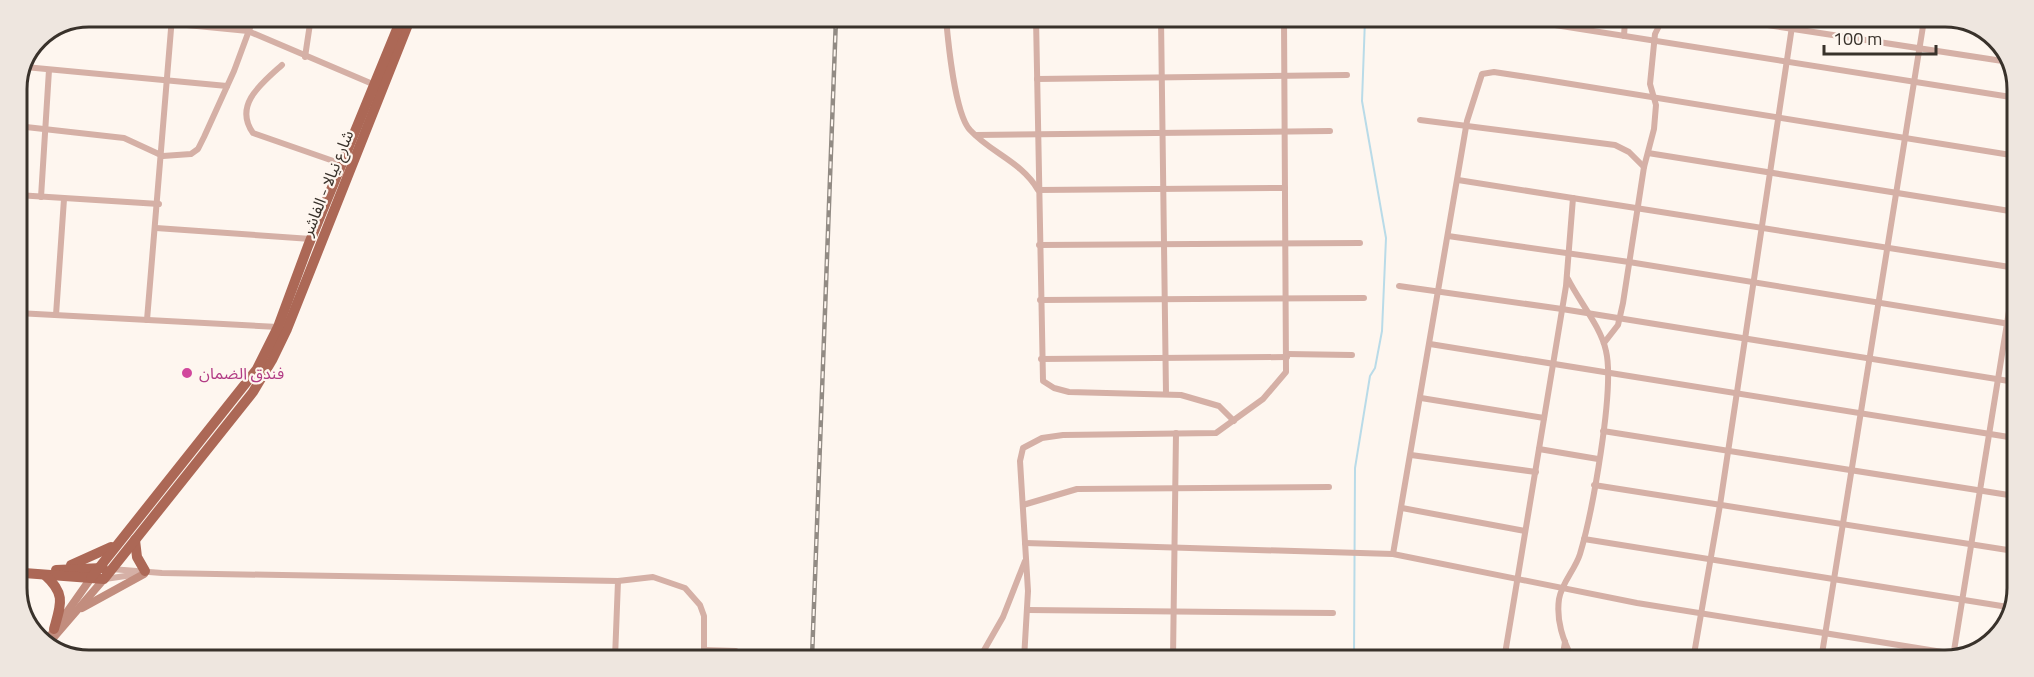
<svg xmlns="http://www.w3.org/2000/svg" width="2034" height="677" font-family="'Titillium Web','Noto Sans Arabic',sans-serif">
<rect width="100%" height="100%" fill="#fef6ef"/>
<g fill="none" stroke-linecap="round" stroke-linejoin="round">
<path stroke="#b9dbe8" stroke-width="2" d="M1354 659 1355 468 1370 376 1375 368 1382 331 1386 238 1362 101 1365 19"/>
<g stroke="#d5b0a6" stroke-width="6">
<path d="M105 17 248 31 375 85"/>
<path d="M946 18C948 41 955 114 970 130 991 153 1022 162 1038 190L1285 188"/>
<path d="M1036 18 1043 381 1054 388 1069 392 1181 395 1219 406 1234 421"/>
<path d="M1161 19 1166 394"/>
<path d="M1735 20 2009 62"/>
<path d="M1536 22 2017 98"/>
<path d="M947 25 1282 19"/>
<path d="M1624 36 1625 20"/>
<path d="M305 57 311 17"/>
<path d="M282 65C262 83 233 105 253 133L342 164"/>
<path d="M25 67 227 86"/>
<path d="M1037 79 1347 75"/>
<path d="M1420 120 1615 145 1629 152 1644 167"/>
<path d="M17 126 124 138 163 156 191 154 198 149 204 137 234 71 254 17"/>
<path d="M976 135 1330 131"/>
<path d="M1648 153 2016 212"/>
<path d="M1458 180 2016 268"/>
<path d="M17 195 159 204"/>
<path d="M41 197 49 70"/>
<path d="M156 228 311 239"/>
<path d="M1448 236 1629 262 2016 325"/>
<path d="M1039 245 1360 243"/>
<path d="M1568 279C1579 301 1601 327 1606 351 1615 389 1592 514 1580 554 1575 570 1562 582 1559 599 1556 621 1563 640 1573 660"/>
<path d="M1399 286 1562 309 2015 382"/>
<path d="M1040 300 1364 298"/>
<path d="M17 313 278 327"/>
<path d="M56 315 64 199"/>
<path d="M147 320 172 17"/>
<path d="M1604 343 1618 325 1623 303 1644 167 1654 129 1656 105 1650 84 1655 34 1662 20"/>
<path d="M1430 344 2015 438"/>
<path d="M1287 354 1352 355"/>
<path d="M1041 359 1287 357"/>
<path d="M1421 398 1544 418"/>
<path d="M1603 431 2015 496"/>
<path d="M1539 449 1598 459"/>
<path d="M1411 455 1536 472"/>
<path d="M1594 485 2014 551"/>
<path d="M1023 505 1077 489 1329 487"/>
<path d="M1402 508 1525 531"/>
<path d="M1584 539 2014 608"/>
<path d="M1025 543 1393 554 1637 603 1961 655"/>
<path d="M1393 554 1467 121 1482 74 1494 72 1540 79 2017 156"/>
<path d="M111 569 162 573 618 581 653 577 685 588 700 605 704 616V658"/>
<path d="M105 579 139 574"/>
<path d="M1028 610 1333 613"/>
<path d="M704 650 736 651 748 658"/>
<path d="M1953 657 2016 268"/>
<path d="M615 658 618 581"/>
<path d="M979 659 1003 617 1025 561"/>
<path d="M1024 659 1028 591 1020 461 1023 448 1042 438 1063 435 1216 433 1263 399 1286 372 1284 19"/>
<path d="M1173 659 1176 433"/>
<path d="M1504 660 1566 286 1573 198"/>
<path d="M1562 660 1565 642"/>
<path d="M1693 660 1720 505 1793 20"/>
<path d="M1821 660 1924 20"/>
</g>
<g stroke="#c28d7e" stroke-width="8">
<path d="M82 608 144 574"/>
<path d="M46 642 91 578"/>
<path d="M48 644 104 579"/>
</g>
<g stroke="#ac6856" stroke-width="10">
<path d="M135 540 137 557 145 571"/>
<path d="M71 565 111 547"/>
<path d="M56 570 103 568"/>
<path d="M24 573 104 579 253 392 272 360 287 329 411 17"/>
<path d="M45 575C66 594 61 604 54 629"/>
<path d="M91 578 257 369 278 327 308 246 402 17"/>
</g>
<g stroke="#928b84" stroke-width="4.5">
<path id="rail" d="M812 658 836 18"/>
</g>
<use href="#rail" stroke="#fef6ef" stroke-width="2" stroke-dasharray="7" stroke-linecap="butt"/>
</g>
<circle fill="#d1479c" stroke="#fef6ef" stroke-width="2" cx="187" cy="373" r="6"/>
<g text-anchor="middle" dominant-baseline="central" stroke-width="4.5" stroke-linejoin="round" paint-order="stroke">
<g font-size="16" fill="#39322b" stroke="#fef6ef">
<text transform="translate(327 183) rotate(-68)">شارع نيالا - الفاشر</text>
</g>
<g font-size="16" fill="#b23c85" stroke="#fef6ef" text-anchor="start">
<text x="199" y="373">فندق الضمان</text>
</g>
</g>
<path d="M0 0H2034V677H0ZM89 27H1945A62 62 0 0 1 2007 89V588A62 62 0 0 1 1945 650H89A62 62 0 0 1 27 588V89A62 62 0 0 1 89 27Z" fill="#eee6df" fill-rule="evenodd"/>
<path fill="none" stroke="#39322b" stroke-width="3" d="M89 27H1945A62 62 0 0 1 2007 89V588A62 62 0 0 1 1945 650H89A62 62 0 0 1 27 588V89A62 62 0 0 1 89 27Z"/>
<path d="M1824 45v9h112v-9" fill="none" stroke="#39322b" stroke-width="3"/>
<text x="1833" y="45" font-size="18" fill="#39322b" stroke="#fef6ef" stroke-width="4.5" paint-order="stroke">100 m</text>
</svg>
